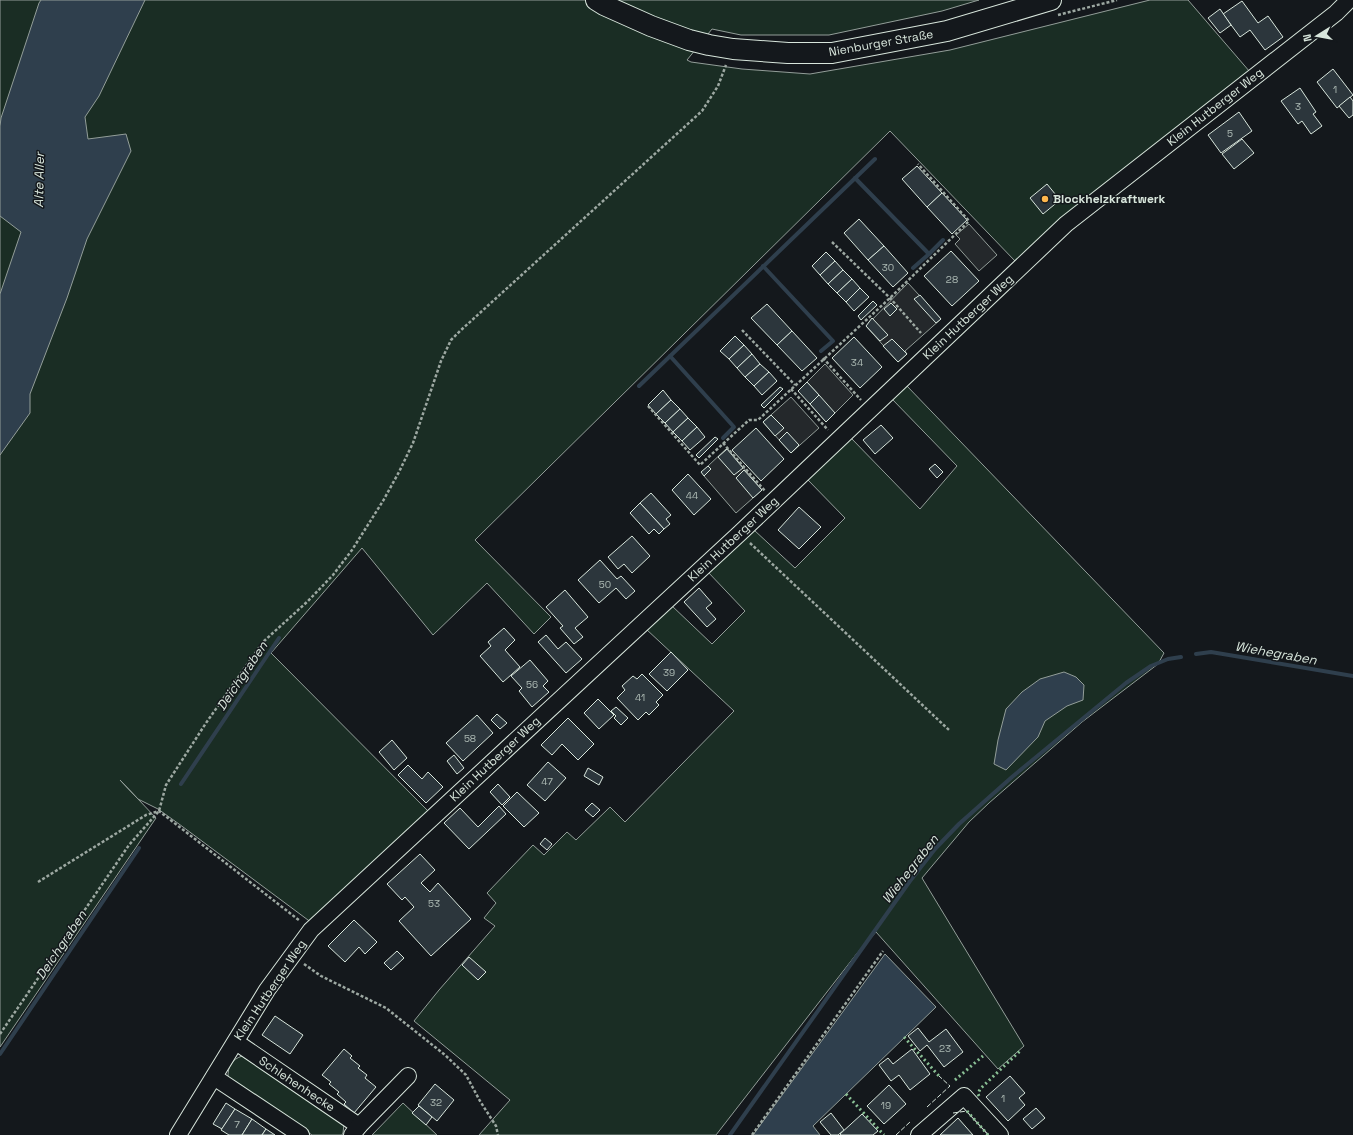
<svg xmlns="http://www.w3.org/2000/svg" width="1353" height="1135" font-family="'Space Grotesk',sans-serif">
<rect width="100%" height="100%" fill="#14181c"/>
<g fill="#1a2d24" stroke="#939e99">
<path d="M0 0H979L942 11 829 35H741L712 29 687 60 691 62 742 69 810 74 950 50 1150 0H1188L1250 72 1162 140 1015 261 890 131 475 540 551 617 534 634 487 583 433 635 362 548 271 653 433 816 312 923 179 824 158 809 138 799 120 780 156 818 0 1047Z"/>
<path d="M906 385 1164 653 1158 664 1082 722 989 803 969 822 922 878 1024 1046 998 1069 876 932 858 952 716 1135H479L510 1100 414 1021 439 990 495 926 484 918 496 903 487 893 533 845 544 855 567 832 576 840 610 807 625 822 734 711 646 629 671 605 712 644 745 611 707 571 754 530 795 568 845 518 807 479 851 438 920 509 957 466 892 399Z"/>
<path d="M242 1056 344 1124 343 1133 342 1135H312L228 1077C228 1066 231 1060 242 1056Z"/>
<path d="M403 1103 437 1135H372Z"/>
</g>
<g fill="#24282b" stroke="#939e99">
<path d="M969 224 997 255 979 271 955 244 960 239 956 235Z"/>
<path d="M908 283 941 319 905 351 907 354 898 362 866 326Z"/>
<path d="M825 364 853 395 826 422 810 404 819 395 807 382Z"/>
<path d="M791 397 819 428 791 453 763 422Z"/>
<path d="M727 448 762 490 736 513 704 476 711 469 708 466Z"/>
</g>
<g fill="#2f3f4d" stroke="#939e99">
<path d="M41 0H145L99 96 85 117 88 139 126 134 131 151 87 239 67 298 30 394V413L0 455V294L21 232 0 216V126L1 118 39 3Z"/>
<path d="M1064 672 1076 677 1084 685 1083 700 1067 706 1045 721 1038 737 1006 770 994 764 998 740 1006 709 1022 692 1040 679Z"/>
<path d="M885 954 936 1007 813 1126 820 1135H753Z"/>
</g>
<g fill="none" stroke-linecap="round" stroke-linejoin="round">
<g stroke="#2f3f4d" stroke-width="4">
<path d="M855 178 929 254 913 268"/>
<path d="M929 254 943 240"/>
<path d="M763 266 833 341 821 351"/>
<path d="M670 356 734 427 723 438"/>
<path d="M639 386 875 159"/>
<path d="M1196 654 1211 652 1353 676"/>
<path d="M181 784 279 638"/>
<path d="M0 1054 139 848"/>
<path d="M730 1135 910 881 935 849 959 824 1012 777 1126 683 1151 666 1168 659 1181 657"/>
</g>
</g>
<g fill="#2c363c" stroke="#d8e6dc">
<path d="M1242 1 1258 23 1268 16 1283 37 1265 50 1250 30 1240 37 1223 14Z"/>
<path d="M1220 9 1231 25 1220 33 1208 18Z"/>
<path d="M1333 69 1353 95 1337 108 1317 82Z"/>
<path d="M1300 88 1316 112 1313 114 1322 126 1311 134 1302 121 1298 124 1281 101Z"/>
<path d="M1350 97 1353 101V115L1349 118 1339 106Z"/>
<path d="M1239 112 1252 131 1221 153 1208 135Z"/>
<path d="M1242 139 1254 153 1234 169 1222 154Z"/>
<path d="M917 166 942 193 927 207 902 179Z"/>
<path d="M1047 184 1060 200 1043 214 1030 198Z"/>
<path d="M942 193 967 220 952 234 927 207Z"/>
<path d="M859 219 884 246 868 260 844 233Z"/>
<path d="M884 246 908 273 893 287 868 260Z"/>
<path d="M951 251 979 281 952 306 924 276Z"/>
<path d="M826 252 835 261 820 275 812 266Z"/>
<path d="M835 261 843 270 828 284 820 275Z"/>
<path d="M843 270 852 279 837 293 828 284Z"/>
<path d="M852 279 860 288 846 302 837 293Z"/>
<path d="M860 288 869 297 854 311 846 302Z"/>
<path d="M920 295 941 319 936 323 914 299Z"/>
<path d="M873 301 877 305 861 320 858 316Z"/>
<path d="M891 303 897 309 890 316 884 309Z"/>
<path d="M767 304 792 331 777 345 751 318Z"/>
<path d="M872 318 888 335 880 341 866 326Z"/>
<path d="M792 331 817 358 802 371 777 345Z"/>
<path d="M735 336 744 345 729 359 720 351Z"/>
<path d="M854 337 882 367 860 388 832 358Z"/>
<path d="M892 339 907 354 898 362 883 346Z"/>
<path d="M744 345 752 354 737 368 729 359Z"/>
<path d="M752 354 760 364 745 377 737 368Z"/>
<path d="M760 364 769 372 754 386 745 377Z"/>
<path d="M769 372 777 381 762 395 754 386Z"/>
<path d="M807 382 819 395 810 404 798 391Z"/>
<path d="M780 387 783 389 764 408 761 405Z"/>
<path d="M663 390 671 400 656 414 648 405Z"/>
<path d="M819 395 835 413 826 422 810 404Z"/>
<path d="M671 400 680 409 665 423 656 414Z"/>
<path d="M680 409 688 418 673 432 665 423Z"/>
<path d="M771 415 784 428 775 436 763 422Z"/>
<path d="M688 418 697 427 682 441 673 432Z"/>
<path d="M881 425 893 438 875 454 863 440Z"/>
<path d="M697 427 705 437 690 450 682 441Z"/>
<path d="M756 428 784 459 761 481 732 450Z"/>
<path d="M787 432 799 445 791 453 779 440Z"/>
<path d="M715 437 718 439 699 458 696 455Z"/>
<path d="M727 449 743 468 734 475 718 457Z"/>
<path d="M935 464 943 472 937 478 929 469Z"/>
<path d="M708 466 711 469 704 476 701 472Z"/>
<path d="M744 470 762 490 753 498 736 478Z"/>
<path d="M688 474 711 499 694 515 672 490Z"/>
<path d="M651 493 671 515 666 519 670 524 664 529 640 503Z"/>
<path d="M640 503 664 529 659 534 654 529 649 534 630 513Z"/>
<path d="M799 507 821 527 799 549 778 530Z"/>
<path d="M632 536 650 556 632 573 624 564 618 569 608 557Z"/>
<path d="M600 560 617 579 621 576 635 591 626 599 616 588 599 603 578 580Z"/>
<path d="M699 588 712 603 706 608 716 619 707 627 684 602Z"/>
<path d="M565 590 588 617 575 628 583 637 574 644 560 628 563 626 546 607Z"/>
<path d="M504 628 515 640 505 650 520 667 503 682 480 656 491 646 488 642Z"/>
<path d="M546 635 558 649 566 642 582 659 566 673 538 642Z"/>
<path d="M671 652 688 670 667 691 649 674Z"/>
<path d="M530 660 548 681 543 686 549 692 532 707 519 691 522 688 511 676Z"/>
<path d="M642 674 663 695 656 702 659 705 649 715 646 712 638 720 617 698 625 690 622 686 633 676 637 679Z"/>
<path d="M598 699 614 715 599 729 584 713Z"/>
<path d="M616 707 628 718 621 725 614 718 616 716 611 711Z"/>
<path d="M497 714 507 723 500 729 491 720Z"/>
<path d="M477 715 493 733 463 761 446 743Z"/>
<path d="M568 718 594 744 578 760 562 744 552 755 541 745Z"/>
<path d="M392 740 407 758 394 770 379 752Z"/>
<path d="M454 755 464 768 457 774 447 761Z"/>
<path d="M548 762 566 778 545 801 527 785Z"/>
<path d="M408 765 422 779 428 772 443 787 426 803 398 775Z"/>
<path d="M588 768 603 777 599 785 584 776Z"/>
<path d="M498 784 510 797 502 805 490 792Z"/>
<path d="M517 792 539 813 524 827 503 806Z"/>
<path d="M592 803 600 810 593 817 585 810Z"/>
<path d="M499 806 506 814 469 849 444 823 460 808 478 827Z"/>
<path d="M545 838 552 844 547 850 540 844Z"/>
<path d="M420 854 435 870 421 883 430 892 438 883 471 919 431 956 399 921 414 907 405 897 402 900 387 884Z"/>
<path d="M354 920 377 942 365 954 359 947 345 962 328 946Z"/>
<path d="M397 951 404 958 391 970 384 963Z"/>
<path d="M469 957 486 972 478 980 462 965Z"/>
<path d="M275 1016 303 1035 290 1054 262 1035Z"/>
<path d="M918 1028 929 1042 946 1029 963 1052 944 1067 927 1045 920 1051 908 1036Z"/>
<path d="M344 1049 352 1056 350 1058 360 1066 358 1068 367 1075 365 1078 376 1087 354 1113 344 1104 346 1102 337 1094 339 1092 329 1084 331 1082 322 1075Z"/>
<path d="M912 1049 930 1074 910 1090 899 1075 891 1081 879 1065 888 1058 893 1064Z"/>
<path d="M1010 1076 1025 1093 1019 1098 1025 1105 1008 1121 986 1097Z"/>
<path d="M435 1084 454 1100 437 1121 418 1105Z"/>
<path d="M889 1085 906 1104 884 1124 867 1106Z"/>
<path d="M226 1103 235 1109 222 1129 213 1124Z"/>
<path d="M419 1106 432 1117 426 1125 412 1113Z"/>
<path d="M1036 1108 1045 1118 1032 1129 1023 1119Z"/>
<path d="M235 1109 252 1119 242 1135H229L221 1130Z"/>
<path d="M831 1113 844 1130 838 1135H831L820 1122Z"/>
<path d="M862 1114 878 1131 873 1135H841L840 1134Z"/>
<path d="M958 1118 973 1135H940Z"/>
<path d="M252 1119 266 1129 262 1135H242Z"/>
<path d="M266 1129 275 1135H262Z"/>
</g>
<g fill="none" stroke-linecap="round" stroke-linejoin="round">
<g stroke="#d8e6dc" stroke-width="18">
<g id="minor">
<path d="M236 1042 359 1126"/>
<path d="M214 1077 301 1135"/>
<path d="M178 1135 267 990 311 930 740 533 1066 224 1336 13 1349 0"/>
<path d="M352 1135 359 1126 408 1076"/>
<path d="M919 1135 964 1096 1000 1135"/>
</g>
</g>
<g stroke="#d8e6dc" stroke-width="22">
<path id="major" d="M596 0 604 5 651 26 689 40 709 45 733 49 788 53H832L947 31 1051 0"/>
</g>
<g stroke="#9da8a2" stroke-width="2.5" stroke-dasharray="3 2" stroke-linecap="butt">
<path d="M1058 15 1117 0"/>
<path d="M832 242 890 298 921 333"/>
<path d="M742 330 795 385"/>
<path d="M823 358 861 400"/>
<path d="M791 389 828 430"/>
<path d="M648 406 700 465 749 420H758L890 298 969 221 918 164"/>
<path d="M723 443 765 491"/>
<path d="M750 543 949 730"/>
<path d="M38 882 146 815 159 811 300 921"/>
<path d="M304 964 321 976 386 1008 445 1055 466 1075 480 1101 496 1126 498 1135"/>
<path d="M0 1034 129 845 159 811 166 785 206 723 263 642 308 601 333 575 352 550 383 501 399 472 413 443 441 361 451 340 460 331 702 111 718 86 726 65"/>
<path d="M752 1135 883 951"/>
</g>
<use href="#minor" stroke="#14181c" stroke-width="16"/>
<use href="#major" stroke="#14181c" stroke-width="20"/>
<g stroke="#8ac095" stroke-width="3" stroke-dasharray="2 3" stroke-linecap="butt">
<path d="M904 1037 939 1076"/>
<path d="M955 1080 983 1056"/>
<path d="M846 1094 884 1135"/>
<path d="M979 1096 978 1094 980 1089 1020 1051"/>
<path d="M967 1111 988 1135"/>
</g>
<g stroke="#d8e6dc" stroke-width="1" stroke-dasharray="5 2" stroke-linecap="butt">
<path d="M927 1107 950 1086 939 1076"/>
<path d="M953 1113 967 1111"/>
<path d="M896 1135 910 1122"/>
</g>
</g>
<circle fill="#ffb74d" stroke="#14181c" stroke-width="1.5" cx="1045" cy="199" r="4"/>
<g text-anchor="middle" dominant-baseline="central" stroke-width="3" stroke-linejoin="round" paint-order="stroke">
<g font-size="10" fill="#adbab4">
<text x="1335" y="89">1</text>
<text x="1298" y="106">3</text>
<text x="1230" y="133">5</text>
<text x="888" y="267">30</text>
<text x="952" y="279">28</text>
<text x="857" y="362">34</text>
<text x="692" y="495">44</text>
<text x="605" y="584">50</text>
<text x="669" y="672">39</text>
<text x="532" y="684">56</text>
<text x="640" y="697">41</text>
<text x="470" y="738">58</text>
<text x="547" y="781">47</text>
<text x="434" y="903">53</text>
<text x="945" y="1048">23</text>
<text x="1003" y="1098">1</text>
<text x="436" y="1102">32</text>
<text x="886" y="1105">19</text>
<text x="237" y="1124">7</text>
</g>
<g font-size="12" fill="#d8e6dc" stroke="#14181c">
<text transform="translate(881 43) rotate(-10)">Nienburger Straße</text>
<text transform="translate(1215 107) rotate(-38)">Klein Hutberger Weg</text>
<text transform="translate(968 317) rotate(-43)">Klein Hutberger Weg</text>
<text transform="translate(733 539) rotate(-43)">Klein Hutberger Weg</text>
<text transform="translate(495 759) rotate(-43)">Klein Hutberger Weg</text>
<text transform="translate(270 990) rotate(-56)">Klein Hutberger Weg</text>
<text transform="translate(297 1084) rotate(34)">Schlehenhecke</text>
</g>
<g font-size="12" font-weight="bold" fill="#d8e6dc" stroke="#14181c" text-anchor="start">
<text x="1053" y="199">Blockheizkraftwerk</text>
</g>
<g font-size="13" font-style="italic" fill="#d8e6dc" stroke="#14181c">
<text transform="translate(39 180) rotate(-89)">Alte Aller</text>
<text transform="translate(1276 653) rotate(10)">Wiehegraben</text>
<text transform="translate(242 676) rotate(-56)">Deichgraben</text>
<text transform="translate(910 869) rotate(-52)">Wiehegraben</text>
<text transform="translate(61 945) rotate(-56)">Deichgraben</text>
</g>
</g>
<g transform="translate(1317 36) rotate(259)" stroke="#14181c" stroke-width="3" paint-order="stroke">
<path d="M0-3L7 15L0 10L-7 15Z" fill="#d8e6dc"/>
<text y="-6" font-size="11" font-weight="bold" text-anchor="middle" fill="#d8e6dc">N</text>
</g>
</svg>
